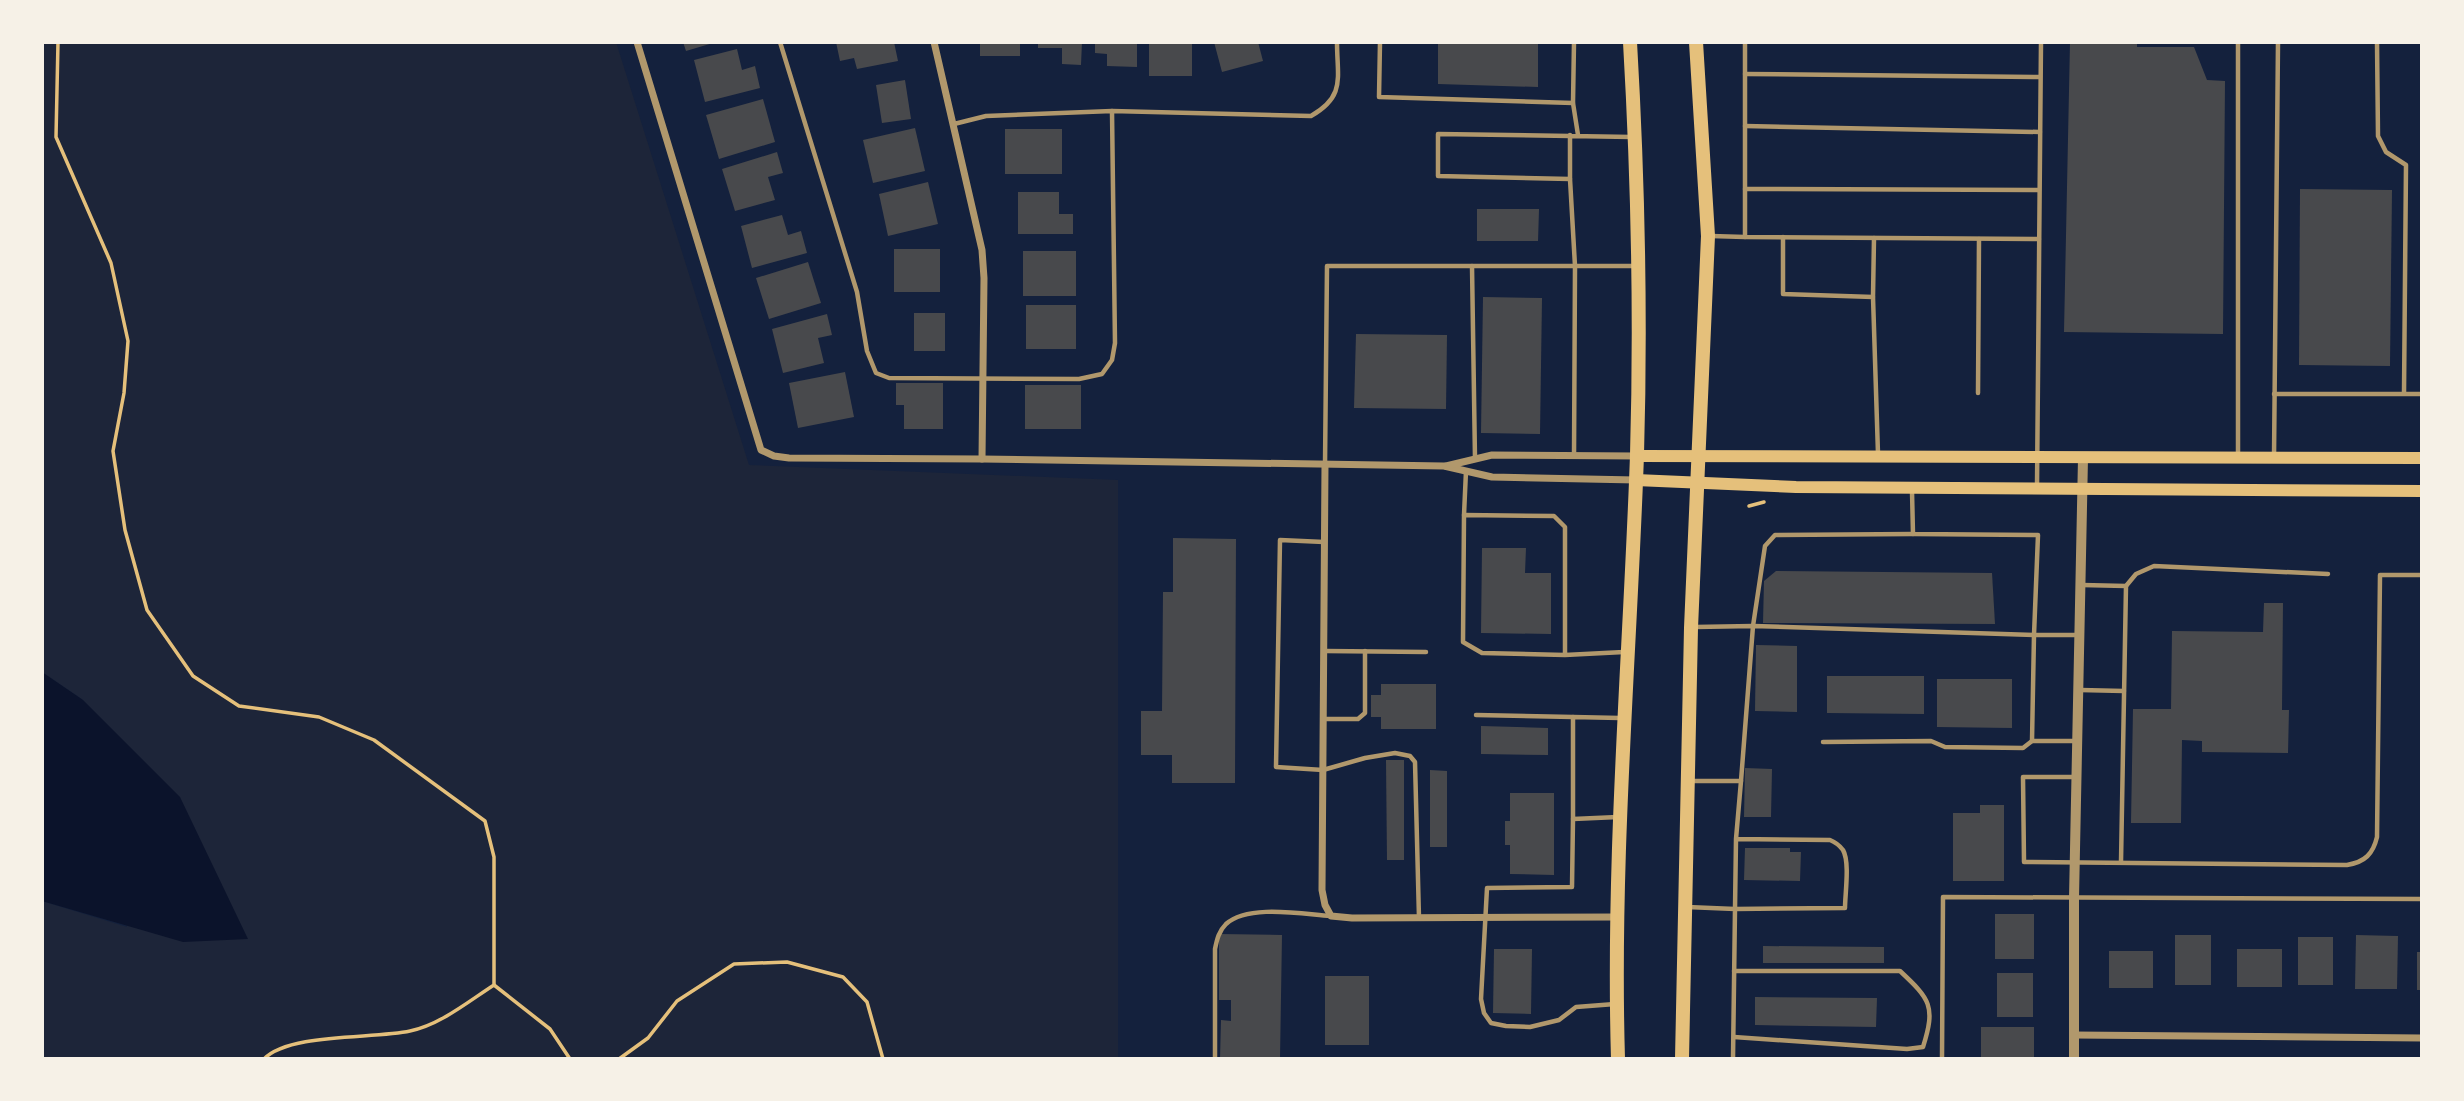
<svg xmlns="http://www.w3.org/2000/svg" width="2464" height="1101" font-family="'Source Serif 4',serif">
<rect width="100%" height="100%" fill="#14213d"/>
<path fill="#1d2539" d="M42 42H616L749 465 1118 480V1059H42V901L127 927 83 700 42 672Z"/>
<path fill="#0b132b" d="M42 672 83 700 180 797 248 939 183 942 42 901Z"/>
<g fill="#48494c">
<path d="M683 42H713V43L686 51Z"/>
<path d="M836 42H894L898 61 857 69 854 58 840 61Z"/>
<rect x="980" y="42" width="40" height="14"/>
<path d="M1038 42H1082L1081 65 1062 64V48H1038Z"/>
<path d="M1095 42H1137V67L1107 66V54L1095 53Z"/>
<rect x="1149" y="42" width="43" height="34"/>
<path d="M1214 42H1258L1263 61 1222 72Z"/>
<path d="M1438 42 1538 43V87L1438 84Z"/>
<path d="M2070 42H2137V47H2194L2207 80 2225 81 2223 334 2064 332Z"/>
<path d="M737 49 742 70 755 66 760 88 705 102 694 60Z"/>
<path d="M905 80 911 119 882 123 876 85Z"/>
<path d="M763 99 775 142 719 159 706 115Z"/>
<path d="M915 128 925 171 873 183 863 140Z"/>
<rect x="1005" y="129" width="57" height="45"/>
<path d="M777 152 783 173 768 177 775 200 735 211 722 169Z"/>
<path d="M928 182 938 224 888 236 879 194Z"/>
<path d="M2300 189 2392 190 2390 366 2299 365Z"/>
<path d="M1018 192H1059V214H1073V234H1018Z"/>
<path d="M1477 209H1539L1538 241H1477Z"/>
<path d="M782 215 788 235 801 231 807 253 752 268 741 226Z"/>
<rect x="894" y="249" width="46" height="43"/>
<rect x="1023" y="251" width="53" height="45"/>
<path d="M808 262 821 303 769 319 756 278Z"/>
<path d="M1483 297 1542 298 1540 434 1481 433Z"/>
<rect x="1026" y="305" width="50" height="44"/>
<rect x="914" y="313" width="31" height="38"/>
<path d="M827 314 832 335 818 338 824 363 783 373 772 329Z"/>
<path d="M1356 334 1447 335 1446 409 1354 408Z"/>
<path d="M845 372 854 417 798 428 789 383Z"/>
<path d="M896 383H943V429H904V405H896Z"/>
<rect x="1025" y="385" width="56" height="44"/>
<path d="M1173 538 1236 539 1235 783H1172V755H1141V711H1162L1163 592H1173Z"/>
<path d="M1482 548H1526L1525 573H1551V634L1481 633Z"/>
<path d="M1776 571 1992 573 1995 624 1763 623 1764 581Z"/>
<path d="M2264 603H2283L2282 710H2289L2288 753 2202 752V741L2182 740 2181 823H2131L2133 709H2171L2172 631 2263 632Z"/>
<path d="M1756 645 1797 646V712L1755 711Z"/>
<path d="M1827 676H1924V714L1827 713Z"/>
<path d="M1937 679H2012V728L1937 727Z"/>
<path d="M1381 684H1436V729H1381V717H1371V695H1381Z"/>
<path d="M1481 726 1548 728V755L1481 754Z"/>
<path d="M1386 760H1404V860H1387Z"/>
<path d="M1745 768 1772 769 1771 817H1744Z"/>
<path d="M1430 770 1447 771V847H1430Z"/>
<path d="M1510 793H1554V875L1510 874V845H1505V821H1510Z"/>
<path d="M1980 805H2004V881H1953V813H1980Z"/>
<path d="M1745 848H1790V852H1801L1800 881 1744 880Z"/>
<rect x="1995" y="914" width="39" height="45"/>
<path d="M1219 934 1282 935 1280 1059H1220L1221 1020 1231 1021V1000H1219Z"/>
<rect x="2175" y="935" width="36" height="50"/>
<path d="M2356 935 2398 936 2397 989H2355Z"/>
<rect x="2298" y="937" width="35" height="48"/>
<path d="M1763 946 1884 947V963H1763Z"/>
<path d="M1494 949H1532L1531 1014 1493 1013Z"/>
<rect x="2237" y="949" width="45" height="38"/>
<rect x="2109" y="951" width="44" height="37"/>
<rect x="2417" y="952" width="5" height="38"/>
<rect x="1997" y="973" width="36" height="44"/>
<rect x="1325" y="976" width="44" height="69"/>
<path d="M1755 997 1877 998 1876 1027 1755 1025Z"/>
<rect x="1981" y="1027" width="53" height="32"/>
</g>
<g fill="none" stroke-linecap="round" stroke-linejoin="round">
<g stroke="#e5c07b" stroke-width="3.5">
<path d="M58 42 56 137 111 263 128 341 124 393 113 451 125 530 147 610 193 676 239 706 319 717 374 740 485 821 494 857V985C469 1001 440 1025 410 1031 373 1039 289 1033 264 1059"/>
<path d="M1749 506 1764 502"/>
<path d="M494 985 550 1029 570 1059"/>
<path d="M619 1059 648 1038 677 1001 734 964 787 962 843 977 867 1002 883 1059"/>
</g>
<g stroke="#b1986c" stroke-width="4.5">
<path d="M780 42 857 292 867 351 876 373 889 378 1079 379 1102 374 1112 360 1115 343 1112 111"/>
<path d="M1380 42 1379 97 1573 103 1574 42"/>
<path d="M1745 42V237L2039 239"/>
<path d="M2377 42 2378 136 2386 152 2406 165 2404 393"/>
<path d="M1745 74 2040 77"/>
<path d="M1573 103 1578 135"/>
<path d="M954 124 986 116 1112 111 1311 116C1346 96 1337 78 1337 42"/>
<path d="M1745 126 2040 132"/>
<path d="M1570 135V179L1438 176V134L1632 137"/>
<path d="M1570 179 1575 266 1574 456"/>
<path d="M1745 189 2039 190"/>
<path d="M1711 236 1745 237"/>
<path d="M1783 237V294L1873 297 1878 454"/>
<path d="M1472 266 1475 459"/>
<path d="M1873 297 1874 238"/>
<path d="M1978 393 1979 239"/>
<path d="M2274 394H2422"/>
<path d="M2238 454V42"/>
<path d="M2274 457 2278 42"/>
<path d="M1325 465 1327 266H1634"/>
<path d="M2037 486 2041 42"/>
<path d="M1464 515 1466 471"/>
<path d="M1324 542 1280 540 1276 767 1323 770 1365 758 1395 753 1410 756 1415 762 1419 918"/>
<path d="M2082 585 2126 586 2121 862"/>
<path d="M2126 586 2136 574 2154 566 2328 574"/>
<path d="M1695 627 1753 626 2034 635 2038 535 1913 534 1912 491"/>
<path d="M1325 651 1426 652"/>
<path d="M1565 655 1482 653 1463 642 1464 515 1554 516 1565 527V655L1624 652"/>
<path d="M2080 690 2124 691"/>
<path d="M1476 715 1573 717"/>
<path d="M1323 719H1358L1365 713V651"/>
<path d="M2077 741H2032L2034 635H2077"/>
<path d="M1823 742 1931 741 1945 747 2023 748 2032 741"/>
<path d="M2077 777H2023L2024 862 2347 865C2365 862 2373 854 2377 837L2380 575H2422"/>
<path d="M1690 781H1741L1753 626 1765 546 1775 535 1913 534"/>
<path d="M1618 817 1573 819V717L1620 718"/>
<path d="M1573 819 1572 887 1487 888 1481 999 1484 1013 1491 1023 1506 1026 1530 1027 1559 1020 1576 1007 1615 1004"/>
<path d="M1736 839 1830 840C1835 842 1840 846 1843 850 1850 862 1845 894 1845 908L1735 909 1736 839 1741 781"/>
<path d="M1687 907 1735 909 1733 1059"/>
<path d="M1734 1037 1907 1049 1923 1047C1936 1006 1930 999 1900 971H1734"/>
<path d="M1215 1059V949C1217 939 1219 931 1226 924 1248 904 1302 914 1330 916"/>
<path d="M1942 1059 1943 897 2422 899"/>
</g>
<g stroke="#b1986c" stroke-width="7">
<path d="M637 42 761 450 774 456 789 458 982 459 1444 466 1492 477 1636 480"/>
<path d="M934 42 982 250 984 278 982 459"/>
<path d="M1325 465 1322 890 1325 905 1331 916 1352 918 1618 917"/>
<path d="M1446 466 1492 455 1637 456"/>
<path d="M2074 1035 2422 1038"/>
</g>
<path stroke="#b1986c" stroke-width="10" d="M2074 1059V898L2083 458"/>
<g stroke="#e5c07b" stroke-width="12">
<path d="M1637 456 2422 458"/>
<path d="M1636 480 1796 487 2422 491"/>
</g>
<g stroke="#e5c07b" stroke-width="14">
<path d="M1618 1059C1612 858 1630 656 1637 455 1641 317 1638 180 1630 42"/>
<path d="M1682 1059 1691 628 1708 236 1696 42"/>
</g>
</g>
<rect width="2464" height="1101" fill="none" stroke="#f6f1e7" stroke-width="88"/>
</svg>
